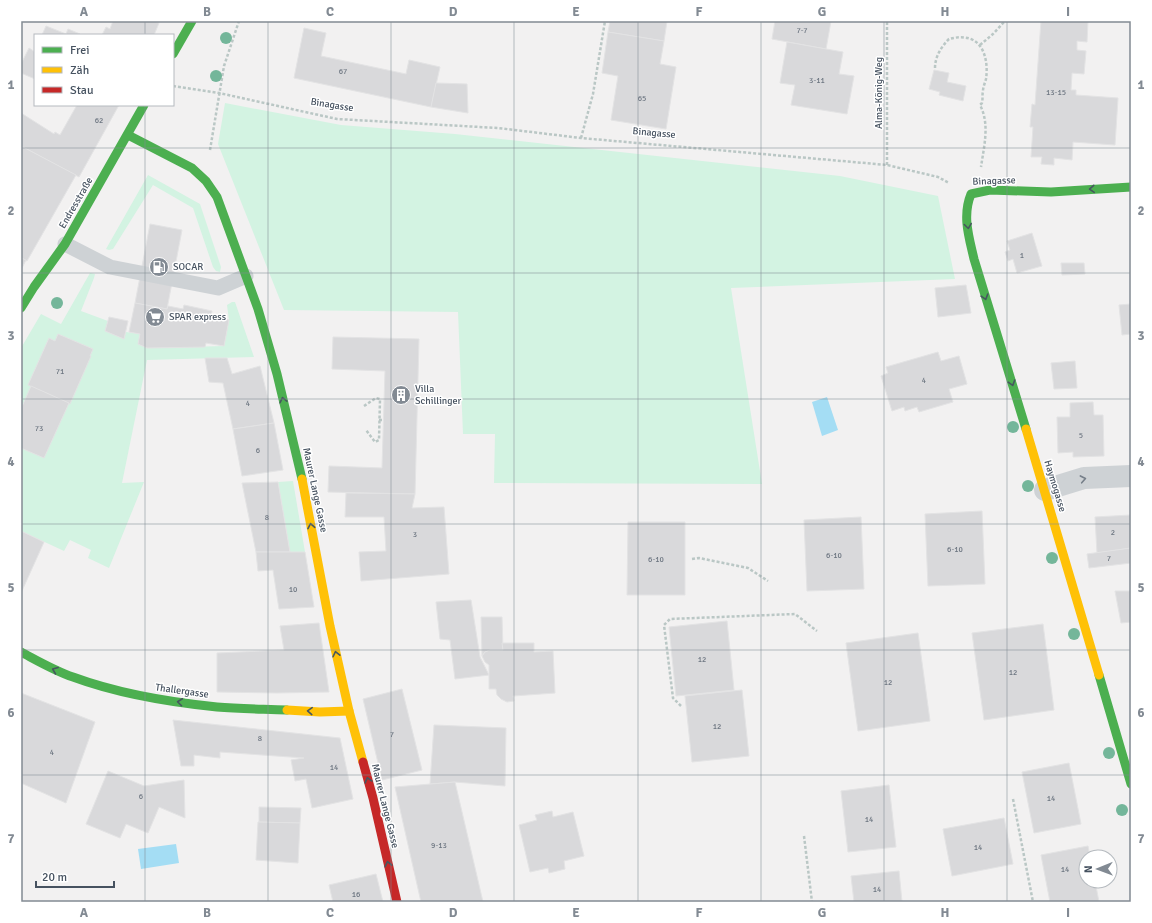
<svg xmlns="http://www.w3.org/2000/svg" width="1152" height="923" font-family="Signika,sans-serif">
<rect width="100%" height="100%" fill="#f2f1f1"/>
<g fill="#d3f3e2">
<path d="M225 103 341 125 455 134 840 176 938 196 955 279 731 288 762 484 494 483 495 434H463L458 312 284 310 218 144Z"/>
<path d="M148 175 200 204 221 267 220 272 216 271 213 267 193 208 153 185 113 249 109 250 106 249Z"/>
<path d="M90 273 95 274 94 278 81 311 108 321 105 331 124 339 126 332 140 334 138 344 147 348 224 346 229 320 227 305 232 302H235L254 357 147 360 122 483 144 482 109 568 88 558 91 550 70 540 64 551 21 531V348L41 314 61 324Z"/>
<path d="M293 481 305 552H290L278 482Z"/>
</g>
<g fill="#a4ddf4">
<path d="M827 397 838 430 822 436 812 402Z"/>
<path d="M176 844 179 863 141 869 138 849Z"/>
</g>
<g fill="#d9d9db" stroke="#e3e3e4">
<path d="M113 21H154L159 23 154 35H102L106 27 110 29Z"/>
<path d="M610 21H667L664 41 608 32Z"/>
<path d="M775 21H831L826 49 772 39Z"/>
<path d="M1041 21H1088L1087 42 1077 41V50L1086 51 1084 74 1072 73 1071 90H1076V95L1118 98 1115 145 1073 142 1072 160 1054 158V165L1041 164 1042 157H1031L1033 127H1030L1032 104 1035 105Z"/>
<path d="M46 26 66 34 68 29 80 34V35H42Z"/>
<path d="M304 28 326 33 321 56 406 74 409 60 440 67 431 107 294 78Z"/>
<path d="M608 32 664 41 660 64 676 67 666 129 611 120 618 76 602 73Z"/>
<path d="M787 42 843 52 839 74 854 76 847 114 791 105 795 85 780 83Z"/>
<path d="M29 48 35 52V79L21 73V64Z"/>
<path d="M934 70 949 73 947 82 966 86 963 101 939 95 940 92 929 89Z"/>
<path d="M436 83 467 84 468 113 431 107Z"/>
<path d="M77 105H119L79 177 21 146V113L54 134 55 132 60 135Z"/>
<path d="M21 146 76 175 27 261 21 258Z"/>
<path d="M150 224 182 230 167 309 135 303Z"/>
<path d="M1032 233 1042 266 1017 273 1013 259 1008 261 1005 252 1010 250 1007 241Z"/>
<path d="M21 258 26 260 21 270Z"/>
<path d="M1061 263H1084L1085 274 1062 275Z"/>
<path d="M966 285 971 313 938 317 935 288Z"/>
<path d="M135 303 167 309 168 306 183 309 184 305 212 311 211 317 229 320 224 346 206 343 205 347 147 348 138 344 140 334 129 332Z"/>
<path d="M1131 304V334L1122 335 1119 305Z"/>
<path d="M109 317 128 321 124 339 105 331Z"/>
<path d="M58 334 93 349 90 356H91L70 404 28 385 49 338 55 341Z"/>
<path d="M333 337 419 339 415 494 328 492 329 466 382 468 385 371 332 369Z"/>
<path d="M938 352 941 361 959 356 967 384 949 389 953 402 919 412 917 407 905 411 904 407 892 411 881 376 888 373 886 367Z"/>
<path d="M205 358H227L232 374 260 366 274 423 233 429 223 383 209 382Z"/>
<path d="M1075 361 1077 388 1054 389 1051 363Z"/>
<path d="M31 386 69 403 44 458 21 448V409Z"/>
<path d="M1093 402 1094 415H1103L1104 456 1073 457V452L1058 453 1057 417H1070V403Z"/>
<path d="M274 423 283 470 242 476 233 429Z"/>
<path d="M278 482 290 552H256L242 483Z"/>
<path d="M346 493 415 494 412 508 444 507 449 574 361 581 359 552 386 551 384 517H345Z"/>
<path d="M982 511 985 584 928 586 925 514Z"/>
<path d="M1131 515V548L1097 553 1095 517Z"/>
<path d="M861 517 864 589 807 591 804 520Z"/>
<path d="M628 522H685V595H627Z"/>
<path d="M21 531 44 542 21 593Z"/>
<path d="M1131 548V563L1089 568 1087 554Z"/>
<path d="M256 552H305L314 607 279 609 273 570 258 571Z"/>
<path d="M1115 591H1131V622L1121 623Z"/>
<path d="M471 600 480 657 489 675 455 679 450 640 440 639 436 602Z"/>
<path d="M481 617H502L503 650H490L485 652 482 656Z"/>
<path d="M727 621 734 690 676 696 669 627Z"/>
<path d="M319 623 329 692 276 693 217 692V653L284 650 280 626Z"/>
<path d="M1043 624 1054 710 984 720 972 633Z"/>
<path d="M918 633 930 721 858 731 846 643Z"/>
<path d="M502 643H534V652L553 651 555 693 513 696 514 701 507 702 501 699 497 695 496 689H489V665L485 662 482 656 485 652 490 650H503Z"/>
<path d="M402 689 422 770 382 780 363 699Z"/>
<path d="M742 690 749 756 692 762 685 696Z"/>
<path d="M21 693 95 722 66 803 21 783Z"/>
<path d="M173 720 340 738 353 799 312 808 306 779 295 781 291 760 304 758 220 752V758L194 755V766H181Z"/>
<path d="M434 725 506 728 505 786 455 782 430 784Z"/>
<path d="M1069 763 1081 824 1034 833 1022 772Z"/>
<path d="M108 771 144 786 184 780 185 818 159 807 148 833 126 824 120 838 86 824Z"/>
<path d="M455 782 483 902H421L395 787Z"/>
<path d="M889 785 896 847 848 852 841 791Z"/>
<path d="M259 807 301 808 300 823 259 822Z"/>
<path d="M552 811 553 817 573 812 584 856 564 861 565 869 549 873 548 868 530 872 519 825 537 820 535 815Z"/>
<path d="M1004 818 1013 864 952 876 943 829Z"/>
<path d="M258 822 300 823 298 863 256 860Z"/>
<path d="M1088 846 1090 857H1086V881H1095L1099 902H1050L1041 855Z"/>
<path d="M899 871 902 902H854L851 876Z"/>
<path d="M376 874 383 902H333L329 885Z"/>
</g>
<g fill="none" stroke-linecap="round" stroke-linejoin="round">
<g stroke="#bac7c5" stroke-width="2.5" stroke-dasharray="3 2" stroke-linecap="butt">
<path d="M980 45 993 34 1005 21"/>
<path d="M935 68C935 57 941 47 949 39 957 37 965 36 973 40 986 47 988 66 986 79 985 83 983 87 983 91 982 95 983 99 982 103L980 105C990 124 984 146 981 167"/>
<path d="M173 86 219 93 337 119 498 128 581 138 887 165 938 177 949 183"/>
<path d="M581 138 593 94 605 21"/>
<path d="M210 150 224 66 239 21"/>
<path d="M887 165V21"/>
<path d="M364 406 376 398 380 399 379 440 375 442 366 430"/>
<path d="M379 420H384"/>
<path d="M692 559 699 558 748 568 768 581"/>
<path d="M681 706 673 698 664 625 670 619 795 614 817 631"/>
<path d="M1013 799 1033 902"/>
<path d="M804 836 812 902"/>
</g>
<path stroke="#ced2d5" stroke-width="15" d="M65 244 110 267 218 288 246 276"/>
<path stroke="#ced2d5" stroke-width="22" d="M1045 490 1084 478 1131 476"/>
<g stroke="#4caf50" stroke-width="9">
<path d="M173 54 192 21"/>
<path d="M128 135 192 168 206 181 217 197 258 309 277 374 302 479"/>
<path d="M21 308 34 287 65 244 144 105"/>
<path d="M1026 429 974 259C969 237 962 216 971 194L990 190 1051 192 1131 187"/>
<path d="M21 652C38 661 55 671 73 677 119 694 168 702 217 707 240 709 264 709 287 710"/>
<path d="M1099 675 1131 784"/>
</g>
<g stroke="#ffc107" stroke-width="9">
<path d="M1026 429 1099 675"/>
<path d="M302 479 330 626 349 711 363 762"/>
<path d="M287 710 320 712 349 711"/>
</g>
<path stroke="#c62828" stroke-width="9" d="M363 762 373 798 397 902"/>
</g>
<g fill="#74b69a">
<circle cx="226" cy="38" r="6"/>
<circle cx="216" cy="76" r="6"/>
<circle cx="57" cy="303" r="6"/>
<circle cx="1013" cy="427" r="6"/>
<circle cx="1028" cy="486" r="6"/>
<circle cx="1052" cy="558" r="6"/>
<circle cx="1074" cy="634" r="6"/>
<circle cx="1109" cy="753" r="6"/>
<circle cx="1122" cy="810" r="6"/>
</g>
<defs><path id="oneway-chevron" d="M-2-3.5L2.5 0L-2 3.5" fill="none" stroke-width="1.6" stroke-linecap="round" stroke-linejoin="round"/></defs>
<g stroke="#46575f">
<use href="#oneway-chevron" transform="translate(1092 189) rotate(176)"/>
<use href="#oneway-chevron" transform="translate(968 226) rotate(82)"/>
<use href="#oneway-chevron" transform="translate(985 297) rotate(73)"/>
<use href="#oneway-chevron" transform="translate(1012 383) rotate(73)"/>
<use href="#oneway-chevron" transform="translate(283 400) rotate(-103)"/>
<use href="#oneway-chevron" transform="translate(311 526) rotate(-101)"/>
<use href="#oneway-chevron" transform="translate(336 654) rotate(-103)"/>
<use href="#oneway-chevron" transform="translate(55 670) rotate(-158)"/>
<use href="#oneway-chevron" transform="translate(180 702) rotate(-173)"/>
<use href="#oneway-chevron" transform="translate(310 711) rotate(-177)"/>
<use href="#oneway-chevron" transform="translate(368 780) rotate(-105)"/>
<use href="#oneway-chevron" transform="translate(388 864) rotate(-103)"/>
</g>
<use stroke="#767f89" href="#oneway-chevron" transform="translate(1083 479) rotate(-11)"/>
<path fill="none" stroke="#828a93" stroke-width="1" stroke-opacity="0.55" d="M145 21V35M268 21V902M391 21V902M514 21V902M638 21V902M761 21V902M884 21V902M1007 21V902M145 105V902M21 148H1131M21 273H1131M21 399H1131M21 524H1131M21 650H1131M21 775H1131"/>
<defs>
<g id="fuel-disc" transform="scale(1)"><circle r="9.5" fill="#828a93" stroke="#fff"/><path d="M-5.5-6h7V0h2V4h1.3V-2.5L3-4.5l.8-.8L6-3V5H2.5V1h-1V6h-7ZM-4.2-4.7v3.2H.2V-4.7Z" fill="#fff"/></g>
<g id="supermarket-disc" transform="scale(1)"><circle r="9.5" fill="#828a93" stroke="#fff"/><path d="M-6-5.5h2.5l.6 2H6L4.5 2H-2.5L-4.4-4H-6ZM-1.5 3.2a1.3 1.3 0 1 0 .1 0ZM3 3.2a1.3 1.3 0 1 0 .1 0Z" fill="#fff"/></g>
<g id="building-disc" transform="scale(1)"><circle r="9.5" fill="#828a93" stroke="#fff"/><path d="M-4-6H4V6H1V3H-1V6H-4ZM-2.5-4.3h1.7v1.8h-1.7ZM.8-4.3h1.7v1.8H.8ZM-2.5-1h1.7V.8h-1.7ZM.8-1h1.7V.8H.8Z" fill="#fff"/></g>
</defs>
<g fill-rule="evenodd">
<use href="#fuel-disc" x="159" y="267"/>
<use href="#supermarket-disc" x="155" y="317"/>
<use href="#building-disc" x="401" y="395"/>
</g>
<g text-anchor="middle" dominant-baseline="central" stroke-width="3" stroke-linejoin="round" paint-order="stroke">
<g font-size="8" fill="#6c7580">
<text x="802" y="30">7-7</text>
<text x="343" y="71">67</text>
<text x="817" y="80">3-11</text>
<text x="1056" y="92">13-15</text>
<text x="642" y="98">65</text>
<text x="99" y="120">62</text>
<text x="1022" y="255">1</text>
<text x="60" y="371">71</text>
<text x="924" y="380">4</text>
<text x="248" y="403">4</text>
<text x="39" y="428">73</text>
<text x="1081" y="435">5</text>
<text x="258" y="450">6</text>
<text x="267" y="517">8</text>
<text x="1113" y="532">2</text>
<text x="415" y="534">3</text>
<text x="955" y="549">6-10</text>
<text x="834" y="555">6-10</text>
<text x="1109" y="558">7</text>
<text x="656" y="559">6-10</text>
<text x="293" y="589">10</text>
<text x="702" y="659">12</text>
<text x="1013" y="672">12</text>
<text x="888" y="682">12</text>
<text x="717" y="726">12</text>
<text x="392" y="734">7</text>
<text x="260" y="738">8</text>
<text x="52" y="752">4</text>
<text x="334" y="767">14</text>
<text x="141" y="796">6</text>
<text x="1051" y="798">14</text>
<text x="869" y="819">14</text>
<text x="439" y="845">9-13</text>
<text x="978" y="847">14</text>
<text x="1065" y="869">14</text>
<text x="877" y="889">14</text>
<text x="356" y="894">16</text>
</g>
<g font-size="10" fill="#465260" stroke="#fff">
<text transform="translate(879 93) rotate(-90)">Alma-König-Weg</text>
<text transform="translate(332 105) rotate(9)">Binagasse</text>
<text transform="translate(654 133) rotate(5)">Binagasse</text>
<text transform="translate(994 181) rotate(-2)">Binagasse</text>
<text transform="translate(76 203) rotate(-60)">Endresstraße</text>
<text transform="translate(1055 486) rotate(73)">Haymogasse</text>
<text transform="translate(315 490) rotate(78)">Maurer Lange Gasse</text>
<text transform="translate(182 691) rotate(8)">Thallergasse</text>
<text transform="translate(385 806) rotate(76)">Maurer Lange Gasse</text>
</g>
<g font-size="10" fill="#465260" stroke="#fff" text-anchor="start">
<text x="173" y="267">SOCAR</text>
<text x="169" y="317">SPAR express</text>
<text x="415" y="389">Villa<tspan x="415" dy="12">Schillinger</tspan></text>
</g>
</g>
<rect width="1152" height="923" fill="none" stroke="#ffffff" stroke-width="44"/>
<rect x="34" y="34" width="140" height="72" fill="#ffffff" stroke="#b5babf"/>
<rect x="42" y="47" width="20" height="6" fill="#4caf50" stroke="#b5babf"/>
<text x="70" y="54" font-size="12" fill="#465260">Frei</text>
<rect x="42" y="67" width="20" height="6" fill="#ffc107" stroke="#b5babf"/>
<text x="70" y="74" font-size="12" fill="#465260">Zäh</text>
<rect x="42" y="87" width="20" height="6" fill="#c62828" stroke="#b5babf"/>
<text x="70" y="94" font-size="12" fill="#465260">Stau</text>
<g transform="translate(1098 869) rotate(269)"><circle r="19" fill="#ffffff" stroke="#b5babf"/>
<path d="M0-3L7 15L0 10L-7 15Z" fill="#828a93"/>
<text y="-6" font-size="11" font-weight="bold" text-anchor="middle" fill="#465260">N</text>
</g>
<path d="M36 881v6h78v-6" fill="none" stroke="#465260" stroke-width="2"/>
<text x="42" y="881" font-size="12" fill="#465260" stroke="#ffffff" stroke-width="3" paint-order="stroke">20 m</text>
<rect x="22" y="22" width="1108" height="879" fill="none" stroke="#828a93" stroke-width="1.5"/>
<g font-size="13" text-anchor="middle" font-weight="bold" fill="#828a93">
<text x="84" y="16">A</text>
<text x="207" y="16">B</text>
<text x="330" y="16">C</text>
<text x="453" y="16">D</text>
<text x="576" y="16">E</text>
<text x="699" y="16">F</text>
<text x="822" y="16">G</text>
<text x="945" y="16">H</text>
<text x="1068" y="16">I</text>
<text x="11" y="89">1</text>
<text x="1141" y="89">1</text>
<text x="11" y="215">2</text>
<text x="1141" y="215">2</text>
<text x="11" y="340">3</text>
<text x="1141" y="340">3</text>
<text x="11" y="466">4</text>
<text x="1141" y="466">4</text>
<text x="11" y="592">5</text>
<text x="1141" y="592">5</text>
<text x="11" y="717">6</text>
<text x="1141" y="717">6</text>
<text x="11" y="843">7</text>
<text x="1141" y="843">7</text>
<text x="84" y="917">A</text>
<text x="207" y="917">B</text>
<text x="330" y="917">C</text>
<text x="453" y="917">D</text>
<text x="576" y="917">E</text>
<text x="699" y="917">F</text>
<text x="822" y="917">G</text>
<text x="945" y="917">H</text>
<text x="1068" y="917">I</text>
</g>
</svg>
